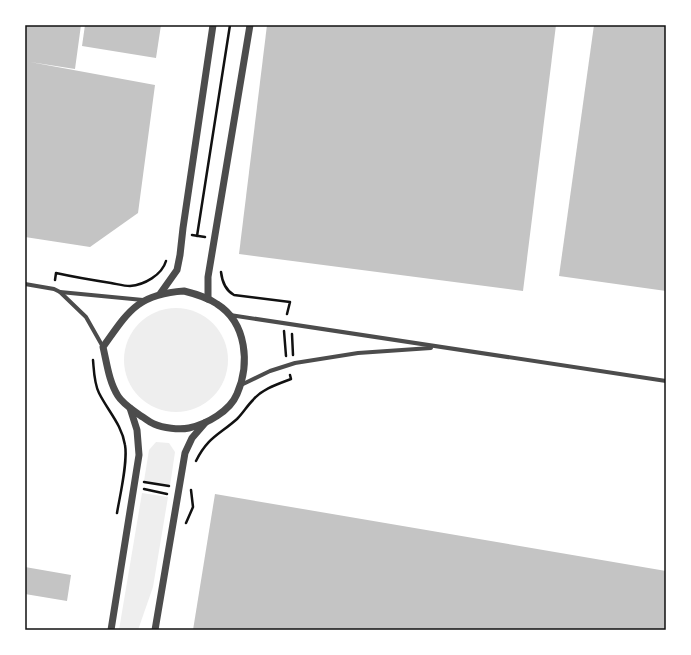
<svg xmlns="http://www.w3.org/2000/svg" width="691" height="655" font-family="'Varela Round',sans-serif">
<rect width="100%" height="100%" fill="#fff"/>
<g fill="#eee">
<circle cx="176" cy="360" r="52"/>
<path d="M156 442 169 443 175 452 170 486 144 481 149 450Z"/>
<path d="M142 493 168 497 153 587 138 630H119Z"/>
</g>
<g fill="#c4c4c4">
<path d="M25 25H81L75 69 30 62 155 85 138 213 90 247 25 237Z"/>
<path d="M85 25H161L156 58 82 46Z"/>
<path d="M267 25H556L523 291 239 254Z"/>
<path d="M594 25H666V291L559 276Z"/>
<path d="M215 494 666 571V630H193Z"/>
<path d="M25 567 71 575 67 601 25 594Z"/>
</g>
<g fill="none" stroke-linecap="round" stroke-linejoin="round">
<g stroke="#111" stroke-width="2.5">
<path d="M192 235 205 237"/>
<path d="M197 236 230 25"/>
<path d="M221 272C222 281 225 290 234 295L290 302 287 314"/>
<path d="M55 280 56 273C74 277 92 280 111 283 117 284 124 286 130 286 144 285 162 275 166 261"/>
<path d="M284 331 286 356"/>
<path d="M292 334 293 355"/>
<path d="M93 360C94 371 94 383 99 393 108 411 122 425 125 445 128 462 120 495 117 513"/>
<path d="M196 461C208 437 219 435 237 419 243 413 247 406 253 400 262 389 278 384 291 379L290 375"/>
<path d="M144 482 169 486"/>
<path d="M144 489 167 494"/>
<path d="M186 523 193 507 191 490"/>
</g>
<g stroke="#4c4c4c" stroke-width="4">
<path d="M25 284 54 289 60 292 86 317 103 347"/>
<path d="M60 292 143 300"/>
<path d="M230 315 666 381"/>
<path d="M241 385 270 371 295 363 358 353 431 348"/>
</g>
<g stroke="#4c4c4c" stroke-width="7">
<path d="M184 291C196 294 207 297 217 304 247 323 250 364 237 394 230 411 207 424 189 428 179 430 163 428 154 424 149 422 145 418 141 416 133 410 123 404 118 396 109 382 107 364 103 347 128 312 137 294 184 291Z"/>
<path d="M160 294 177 270 180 255 183 228 213 25"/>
<path d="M208 299V277L250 25"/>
<path d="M111 630 139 455 137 430 130 408"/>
<path d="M155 630 185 453 192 438 205 423"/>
</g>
</g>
<rect width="691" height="655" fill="none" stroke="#ffffff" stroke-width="52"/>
<rect x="26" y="26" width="639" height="603" fill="none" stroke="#111" stroke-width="1.5"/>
</svg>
